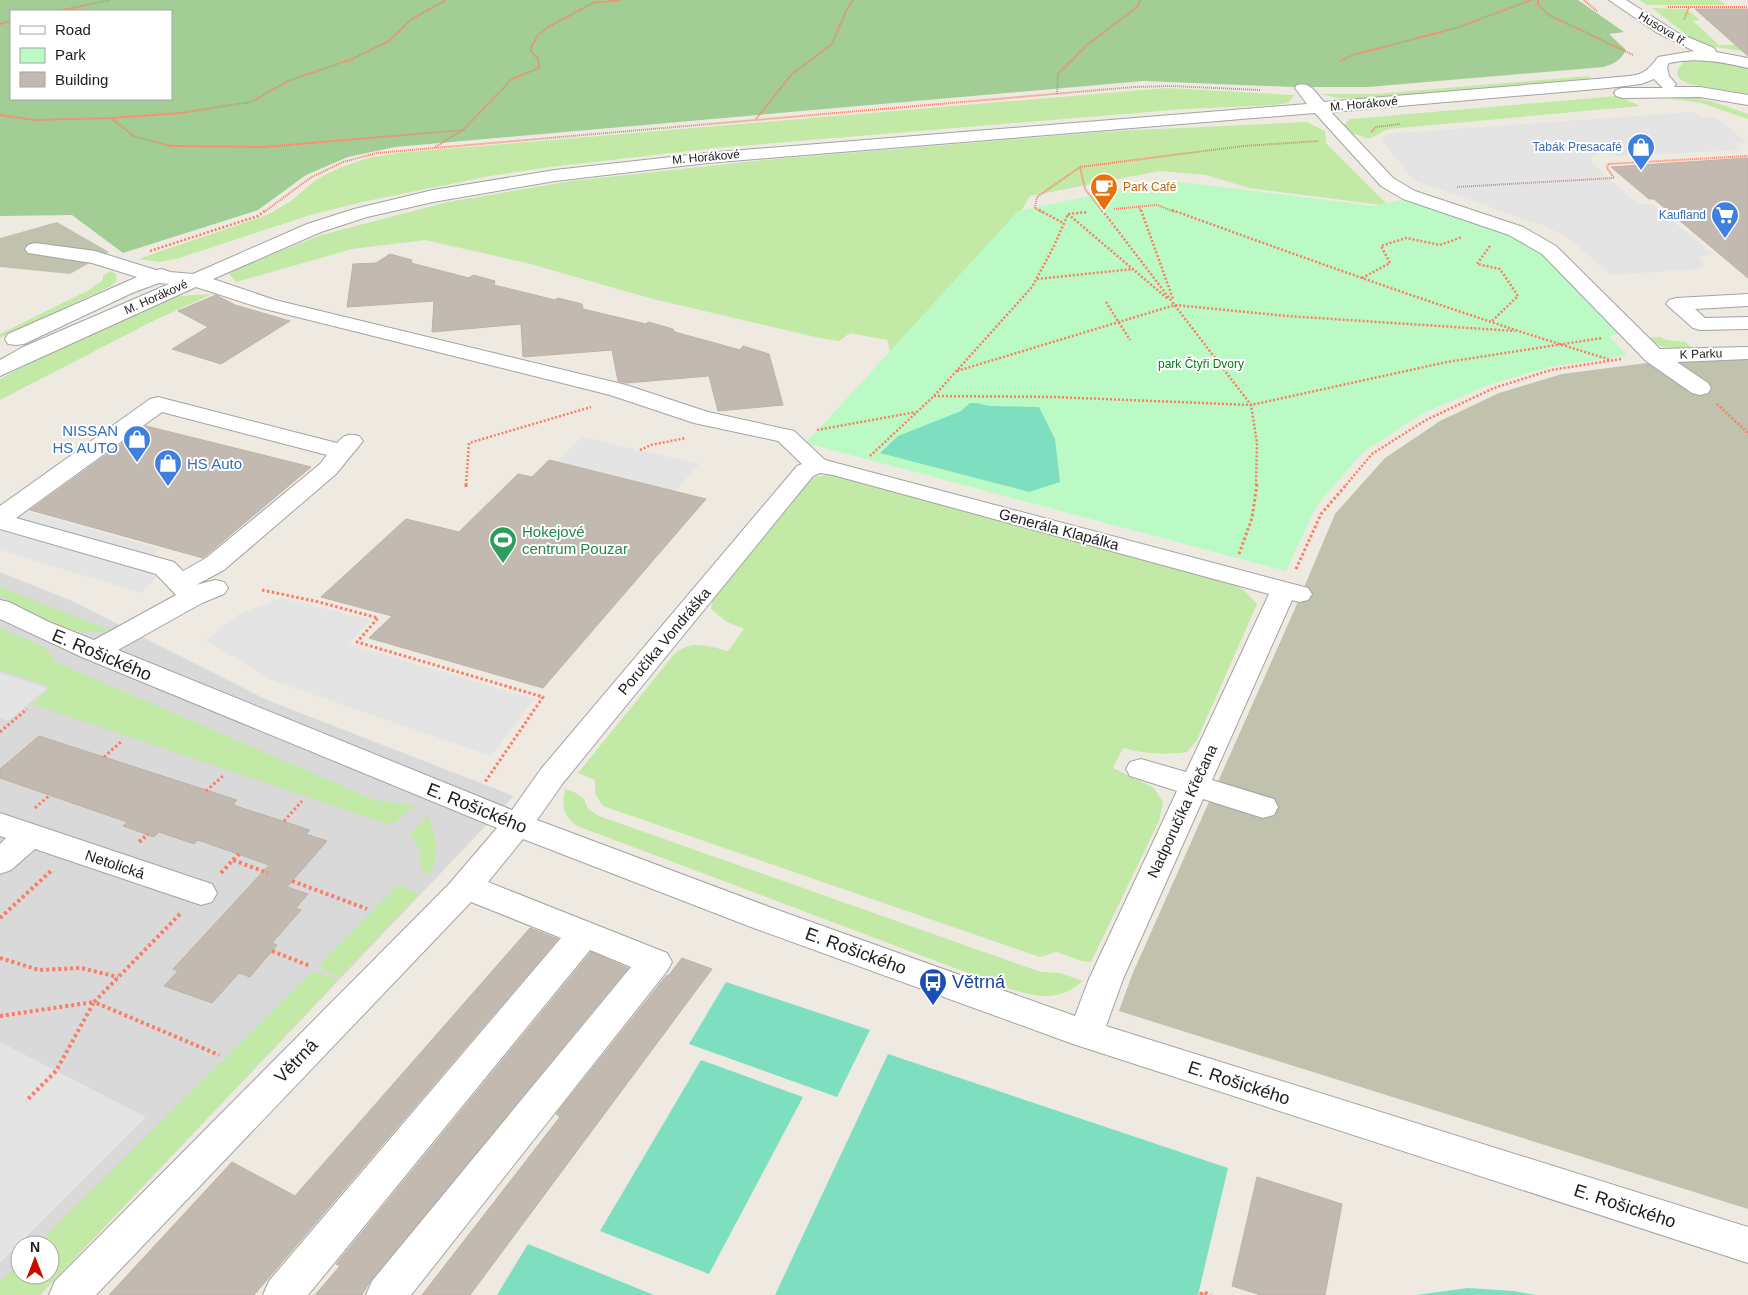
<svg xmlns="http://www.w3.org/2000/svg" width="1748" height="1295" font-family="Helvetica,sans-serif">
<rect width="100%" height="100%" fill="#eeeae1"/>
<path fill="#dad9d9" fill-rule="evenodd" d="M0 572 72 601 267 700 514 796 40 1295H0ZM20 1245H50V1275H20Z"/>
<g fill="#c1c2ad">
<path d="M57 222 109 252 70 274 0 267V238Z"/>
<path d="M1748 359V1209L1119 1011 1132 975 1297 604 1335 514 1385 458 1440 421 1499 393 1562 374 1662 361Z"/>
</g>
<g fill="#c3e9a6">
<path d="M1639 0H1719L1726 5H1647Z"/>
<path d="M1652 8 1686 9 1700 20 1693 21 1719 45H1748V52L1716 47 1681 36 1687 35Z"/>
<path d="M1688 58 1748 65V94L1689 84C1682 81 1675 77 1678 69L1683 63 1682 60Z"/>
<path d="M1588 76 1592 79 1358 99 1338 98 1321 94H1375Z"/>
<path d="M1167 88 1294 95 1288 103 1275 105 1184 109 715 148 550 167 490 176 362 202 310 215 176 259 159 262 138 259 267 215 291 201 317 179 339 168 368 158 397 153Z"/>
<path d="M1618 96 1640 106 1388 129 1369 139 1352 133 1343 126 1350 119Z"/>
<path d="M1684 96 1711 101 1748 114V119L1701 103 1667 98 1639 97Z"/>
<path d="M1307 122 1325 131 1326 143 1389 206 1249 188 1206 175 1160 171 1030 196 906 409 887 340 850 333 839 341 820 338 653 299 527 263 425 240 352 249 236 282 229 274 238 268 321 235 448 202 571 181 764 160 1114 131Z"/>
<path d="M111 271 116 274 117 280 111 286 0 338V334L89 290 103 280V275Z"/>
<path d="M212 294 151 322 0 400V379L70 342 166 299 180 296Z"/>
<path d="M1660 337 1666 340 1686 342 1693 350 1664 347 1642 338Z"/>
<path d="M833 474 846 476 1229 583 1244 590 1257 604 1197 740 1187 752C1164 755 1146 754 1123 748L1113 768 1154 788 1163 802 1159 821 1091 962 1082 961 1056 952 1040 957 603 806 595 794V780L578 773 676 652C695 640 707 646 728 651L744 629 727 622 711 609 713 596 804 482 816 477Z"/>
<path d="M0 587 110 630C71 640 33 613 0 596Z"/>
<path d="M0 628 46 648 56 662 375 800 415 805 393 824H387L32 704 52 687 0 670Z"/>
<path d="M565 789 574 792 584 799 588 809 599 816 1041 972 1060 973 1083 981C1059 1001 1041 998 1013 990L577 826C562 815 562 806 565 789Z"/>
<path d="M428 815C437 836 438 853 431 874L422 871 419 848 410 834Z"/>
<path d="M397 886H401L419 894 340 977 321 969 323 967 319 965Z"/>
<path d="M313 971 338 980 40 1295H0V1282L20 1261V1275H50V1245H36Z"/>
</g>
<path fill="#a2ce95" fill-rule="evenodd" d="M0 0H1578L1624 32 1609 34 1626 50C1620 61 1615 63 1604 67L1368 87H1293L1143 81 395 147 348 157 306 175 258 210 123 253 72 215 0 216ZM11 11H171V99H11Z"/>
<path fill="#bcfac5" d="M1164 180 1374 206 1406 199 1509 234 1539 251 1613 326 1620 334 1609 336 1626 354 1625 356 1549 367 1491 384 1423 413 1363 452 1317 505 1286 571 806 443 1018 211Z"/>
<g fill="#7ddfbf">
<path d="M970 403H977L989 406 1039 407 1055 439 1060 482 1029 492 880 453 898 436 961 411Z"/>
<path d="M726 982 870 1030 837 1097 689 1044Z"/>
<path d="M888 1054 1228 1168 1198 1295H775Z"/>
<path d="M701 1060 803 1097 709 1274 600 1231Z"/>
<path d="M528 1244 654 1295H497Z"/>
<path d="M1468 1288 1513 1291 1536 1295H1416Z"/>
</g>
<g fill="#e4e4e4">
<path d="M1693 112 1701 118 1715 117 1747 142 1732 143 1740 150 1618 156 1612 151 1599 153 1591 157 1593 164 1638 204H1653L1713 255 1698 256 1703 262V267L1697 269 1611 275 1580 248 1566 237 1547 227 1413 180 1381 139 1386 134Z"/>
<path d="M582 437 699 464 675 491 557 462Z"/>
<path d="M23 510 160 549 146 562 165 568 141 593 0 550V521Z"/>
<path d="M281 598 371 620 348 644 534 699 491 756 274 681 206 640 239 614Z"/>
<path d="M0 673 47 688 8 721 0 718Z"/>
<path d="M0 1042 146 1117 0 1263Z"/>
</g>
<g fill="#c2bab1" stroke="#bfb1a4">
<path d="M1695 9H1748V56Z"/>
<path d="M1748 158V278L1654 199H1649L1611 167Z"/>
<path d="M390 254 412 260 411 263 469 278 473 275 495 281 494 285 555 300 558 298 582 304 583 309 646 324 648 322 673 329 675 332 740 350 743 346 769 354 783 405 718 411 709 376 626 383 618 381 612 350 523 357 521 324 432 332 434 301 347 307 353 264 376 263Z"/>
<path d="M216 295 235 305 290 321 221 364 172 349 208 327 178 311Z"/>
<path d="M146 426 311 467 203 558 30 510Z"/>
<path d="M549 460 706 499 543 688 369 638 392 616 321 597 406 519 459 532 518 474 532 477Z"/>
<path d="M39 736 237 800 233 805 310 830 306 834 327 841 287 887 308 894 296 908 301 910 272 943 277 945 250 977 239 973 212 1003 164 986 178 971 173 969 269 865 198 840 194 844 159 832 154 837 123 826 127 822 0 778V769Z"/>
<path d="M530 928 558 939 254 1295H109L232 1162 295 1196Z"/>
<path d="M591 952 628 968 371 1280 362 1295H315L340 1266 336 1264Z"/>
<path d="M682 958 712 969 470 1295H422L560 1117 556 1114 666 976 669 975Z"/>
<path d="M1257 1177 1342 1204 1325 1295H1261L1232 1286Z"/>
</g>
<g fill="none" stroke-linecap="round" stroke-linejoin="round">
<g stroke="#a3a3a3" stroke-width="2">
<g id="minor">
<path d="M1609 0H1626L1678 33 1714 48 1716 52 1748 58V68C1722 62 1696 57 1669 63L1667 67 1669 76 1676 84 1674 87H1700L1748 95V105L1700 97 1622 98 1616 96 1614 93 1616 90 1622 88H1663L1654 79 1641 84 1608 88 1331 112 1393 178 1415 191 1523 227 1556 246 1660 349 1748 347V359L1677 362 1708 383 1711 388 1708 393 1700 395 1692 393 1646 361 1542 254 1509 235 1403 199 1381 186 1315 113 707 163 555 181 433 202 367 217 321 232 213 279 275 300 626 385 708 412 794 431 825 460 1308 588 1312 594 1308 600 1299 602 1292 600 1212 780 1274 799 1278 807 1274 815 1263 818 1203 799 1123 979 1106 1026 1748 1227V1263L1073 1044 751 927 523 839 488 882 667 953 672 962 667 971 411 1295H366L372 1281 631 967 590 950 308 1295H263L269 1281 561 938 471 902 96 1295H49L55 1281 449 884 497 828 84 658 0 619V600L9 602 49 622 94 640 176 595 156 574 0 529V506L150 399 158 397 337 443C344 435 348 433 359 436L363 441 336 474 224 570 196 585 215 580 224 582 228 588 224 594 202 603 118 650 512 810 541 769 797 466 802 464 778 441 694 423 610 395 261 308 196 287 0 376V360L23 347 169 284 159 283 132 293 24 344 16 345 8 344 5 339 8 334 137 277 92 263 28 253 25 249 28 245 35 243 95 251 156 270 162 269 170 272 193 274 307 224 354 209 433 190 555 170 707 153 1307 104 1295 88 1297 85C1310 81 1316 93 1324 102L1608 78C1634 75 1643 79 1658 57L1694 51 1656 32ZM162 412 327 455 320 464 206 558 183 571 174 562 16 518ZM820 473 833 475 1269 594 1186 772 1141 759 1130 762 1126 769 1130 776 1177 791 1089 979 1075 1016 775 909 537 820 563 783 813 476Z"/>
<path d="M1748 294V306L1695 309 1705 318 1748 317V329L1700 330 1693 328 1666 304 1669 300 1676 298Z"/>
<path d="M0 813 212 884 217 893 212 902 201 905 35 849 11 870 0 874V844L6 838 0 836Z"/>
</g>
</g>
<g stroke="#fb7d65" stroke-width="2" stroke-dasharray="1 1" stroke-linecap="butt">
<path d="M1538 0V5L1549 15 1633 55"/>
<path d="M1584 0 1597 11"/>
<path d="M1668 7H1748"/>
<path d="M58 11 110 0"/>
<path d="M1684 20 1689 7"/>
<path d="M0 24 11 21"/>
<path d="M1340 61 1353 55 1456 28 1531 0"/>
<path d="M1057 94 1058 74 1087 45 1137 7 1141 0"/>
<path d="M0 115 34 120 111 118 134 136 171 146 264 147 463 130"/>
<path d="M112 118 180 113 251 102 288 81 352 59 389 41 410 20 446 0"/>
<path d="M756 119 792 74 832 44 847 9 853 0"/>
<path d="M1371 132 1376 127 1400 124"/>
<path d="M435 147 463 130 512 79 539 68 538 59 530 50 537 36 548 27 593 3 620 0"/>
<path d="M1457 187 1614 178 1607 168 1608 164 1748 156"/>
<path d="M1139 206 1141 212"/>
<path d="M1114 209 1157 205 1175 212"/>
<path d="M264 212 310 178 343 162 377 153 1134 87 1171 86 1260 90"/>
<path d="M1042 212 1035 208 1037 197 1080 167"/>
<path d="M1103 212 1085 189 1080 167 1243 146 1319 141"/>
</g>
<g stroke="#fb7d65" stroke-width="2.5" stroke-dasharray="2 2" stroke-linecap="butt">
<path d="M1039 210 1063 223"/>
<path d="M1102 210 1251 405 1447 362 1602 338"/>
<path d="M1141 210 1173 299"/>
<path d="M1172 210C1318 263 1463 315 1611 360"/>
<path d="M1068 214 1168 299"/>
<path d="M1490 246 1477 264 1500 269 1518 296 1491 322"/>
<path d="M150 251 258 216 266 210"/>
<path d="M1362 278 1390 263 1381 246 1406 238 1440 245 1462 237"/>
<path d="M1037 279 1133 269"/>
<path d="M1106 302 1130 340"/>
<path d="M957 371 1175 305 1287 316 1515 331"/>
<path d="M934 396 1054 397 1251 405 1257 443 1256 485"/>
<path d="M1717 404 1748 433"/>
<path d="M817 430 916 412"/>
<path d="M640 450 651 445 686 438"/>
<path d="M870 456 934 396 1032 287 1054 246 1068 214 1088 212"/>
<path d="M466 485 469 443 591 407"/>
<path d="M1346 485 1372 454 1426 420 1494 388 1551 370 1621 359"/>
</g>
<g stroke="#fb7d65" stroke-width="3" stroke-dasharray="2.5 2.5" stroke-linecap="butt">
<path d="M466 487V484"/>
<path d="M1239 554 1252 518 1257 484"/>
<path d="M1296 569 1321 514 1347 484"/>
<path d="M262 590 319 602 378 618 357 642 543 697 485 782"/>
<path d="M0 732 27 709"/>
<path d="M104 757 122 741"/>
<path d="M206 791 224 775"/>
<path d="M35 808 50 795"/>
<path d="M284 821 302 801"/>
<path d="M143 838 148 834"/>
</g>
<g stroke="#fb7d65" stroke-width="4" stroke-dasharray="3 3" stroke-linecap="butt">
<path d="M139 842 145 837"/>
<path d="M233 860 239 854"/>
<path d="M221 873 233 860 268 873"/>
<path d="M292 881 367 909"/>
<path d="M180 914 94 1002 219 1055"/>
<path d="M0 918 51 871"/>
<path d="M272 951 310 966"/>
<path d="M0 958 39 970 81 968 118 977"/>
<path d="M0 1016 94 1002 56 1071 26 1101"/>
<path d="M1201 1295 1202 1292 1211 1295"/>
</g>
<use href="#minor" fill="#fff" fill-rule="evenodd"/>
</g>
<defs>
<g id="shop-pin" transform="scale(1.4375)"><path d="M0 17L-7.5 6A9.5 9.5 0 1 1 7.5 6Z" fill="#3f7fe0" stroke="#fff"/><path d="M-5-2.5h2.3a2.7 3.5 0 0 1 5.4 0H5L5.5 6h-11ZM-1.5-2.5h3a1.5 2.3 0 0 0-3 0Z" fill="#fff"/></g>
<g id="cafe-pin" transform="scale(1.4375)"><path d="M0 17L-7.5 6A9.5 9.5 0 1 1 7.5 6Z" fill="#e8710a" stroke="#fff"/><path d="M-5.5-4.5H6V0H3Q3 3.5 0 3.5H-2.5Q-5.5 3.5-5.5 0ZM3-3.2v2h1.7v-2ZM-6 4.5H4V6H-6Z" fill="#fff"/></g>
<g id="supermarket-pin" transform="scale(1.4375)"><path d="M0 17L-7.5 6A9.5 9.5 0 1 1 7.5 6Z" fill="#3f7fe0" stroke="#fff"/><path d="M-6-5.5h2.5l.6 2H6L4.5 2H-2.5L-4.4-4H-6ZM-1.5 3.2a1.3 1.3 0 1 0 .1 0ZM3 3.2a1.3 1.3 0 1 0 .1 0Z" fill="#fff"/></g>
<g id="stadium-pin" transform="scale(1.4375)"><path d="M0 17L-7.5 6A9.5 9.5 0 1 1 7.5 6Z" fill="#2e9e5b" stroke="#fff"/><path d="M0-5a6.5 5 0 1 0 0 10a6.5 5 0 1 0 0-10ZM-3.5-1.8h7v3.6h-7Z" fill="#fff"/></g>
<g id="bus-pin" transform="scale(1.4375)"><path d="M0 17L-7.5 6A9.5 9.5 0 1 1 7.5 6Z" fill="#1a4fb4" stroke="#fff"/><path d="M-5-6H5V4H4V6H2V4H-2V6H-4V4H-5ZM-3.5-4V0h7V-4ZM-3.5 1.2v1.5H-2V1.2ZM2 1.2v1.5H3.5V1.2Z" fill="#fff"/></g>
</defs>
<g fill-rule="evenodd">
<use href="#shop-pin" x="1641" y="147"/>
<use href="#cafe-pin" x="1104" y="187"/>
<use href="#supermarket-pin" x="1725" y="215"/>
<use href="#shop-pin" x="137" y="439"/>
<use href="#shop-pin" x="168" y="463"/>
<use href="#stadium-pin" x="503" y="540"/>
<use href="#bus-pin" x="933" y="982"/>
</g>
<g text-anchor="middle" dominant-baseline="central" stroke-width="4" stroke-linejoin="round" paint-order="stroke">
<g font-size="12" fill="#1c1c1c" stroke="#fff">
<text transform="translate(1663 29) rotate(31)">Husova tř.</text>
<text transform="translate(1364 104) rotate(-5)">M. Horákové</text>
<text transform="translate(706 157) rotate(-5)">M. Horákové</text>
<text transform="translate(156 297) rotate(-24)">M. Horákové</text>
<text transform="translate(1701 354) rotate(-2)">K Parku</text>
</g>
<g font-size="12" fill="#366cbe" stroke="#fff" text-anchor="end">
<text x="1622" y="147">Tabák Presacafé</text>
<text x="1706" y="215">Kaufland</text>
</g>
<g font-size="12" fill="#c56008" stroke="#fff" text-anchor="start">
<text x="1123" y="187">Park Café</text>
</g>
<g font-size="12" fill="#0a7a1a" stroke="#fff">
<text x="1201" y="364">park Čtyři Dvory</text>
</g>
<g font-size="15" fill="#366cbe" stroke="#fff" text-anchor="end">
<text x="118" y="430">NISSAN<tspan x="118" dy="17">HS AUTO</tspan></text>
<text x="187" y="463" text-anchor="start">HS Auto</text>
</g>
<g font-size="15" fill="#1c1c1c" stroke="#fff">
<text transform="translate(1059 529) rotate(15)">Generála Klapálka</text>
<text transform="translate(664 641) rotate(-50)">Poručíka Vondráška</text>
<text transform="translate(1182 811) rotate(-65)">Nadporučíka Křečana</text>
<text transform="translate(115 864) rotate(19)">Netolická</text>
</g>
<g font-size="15" fill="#27864d" stroke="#fff" text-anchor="start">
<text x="522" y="531">Hokejové<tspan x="522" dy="17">centrum Pouzar</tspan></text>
</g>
<g font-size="18" fill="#1c1c1c" stroke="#fff">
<text transform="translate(102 655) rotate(23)">E. Rošického</text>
<text transform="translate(477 808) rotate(22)">E. Rošického</text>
<text transform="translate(856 951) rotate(20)">E. Rošického</text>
<text transform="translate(296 1061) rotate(-46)">Větrná</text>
<text transform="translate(1239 1083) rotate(18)">E. Rošického</text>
<text transform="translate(1625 1206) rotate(18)">E. Rošického</text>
</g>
<g font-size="18" fill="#164399" stroke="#fff" text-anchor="start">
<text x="952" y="982">Větrná</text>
</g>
</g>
<rect x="10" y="10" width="162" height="90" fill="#ffffff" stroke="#a4a4a4"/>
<rect x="20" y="26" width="25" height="8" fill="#ffffff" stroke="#a4a4a4"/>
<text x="55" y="35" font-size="15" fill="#1c1c1c">Road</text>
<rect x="20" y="48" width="25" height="15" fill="#bcfac5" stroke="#a4a4a4"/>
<text x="55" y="60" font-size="15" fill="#1c1c1c">Park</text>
<rect x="20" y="72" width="25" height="15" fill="#c2bab1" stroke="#a4a4a4"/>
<text x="55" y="85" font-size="15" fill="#1c1c1c">Building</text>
<g transform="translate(35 1260)"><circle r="24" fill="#ffffff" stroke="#a4a4a4"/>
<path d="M0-4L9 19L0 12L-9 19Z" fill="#c80c00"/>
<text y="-8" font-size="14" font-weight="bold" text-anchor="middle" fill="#1c1c1c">N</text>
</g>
</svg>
